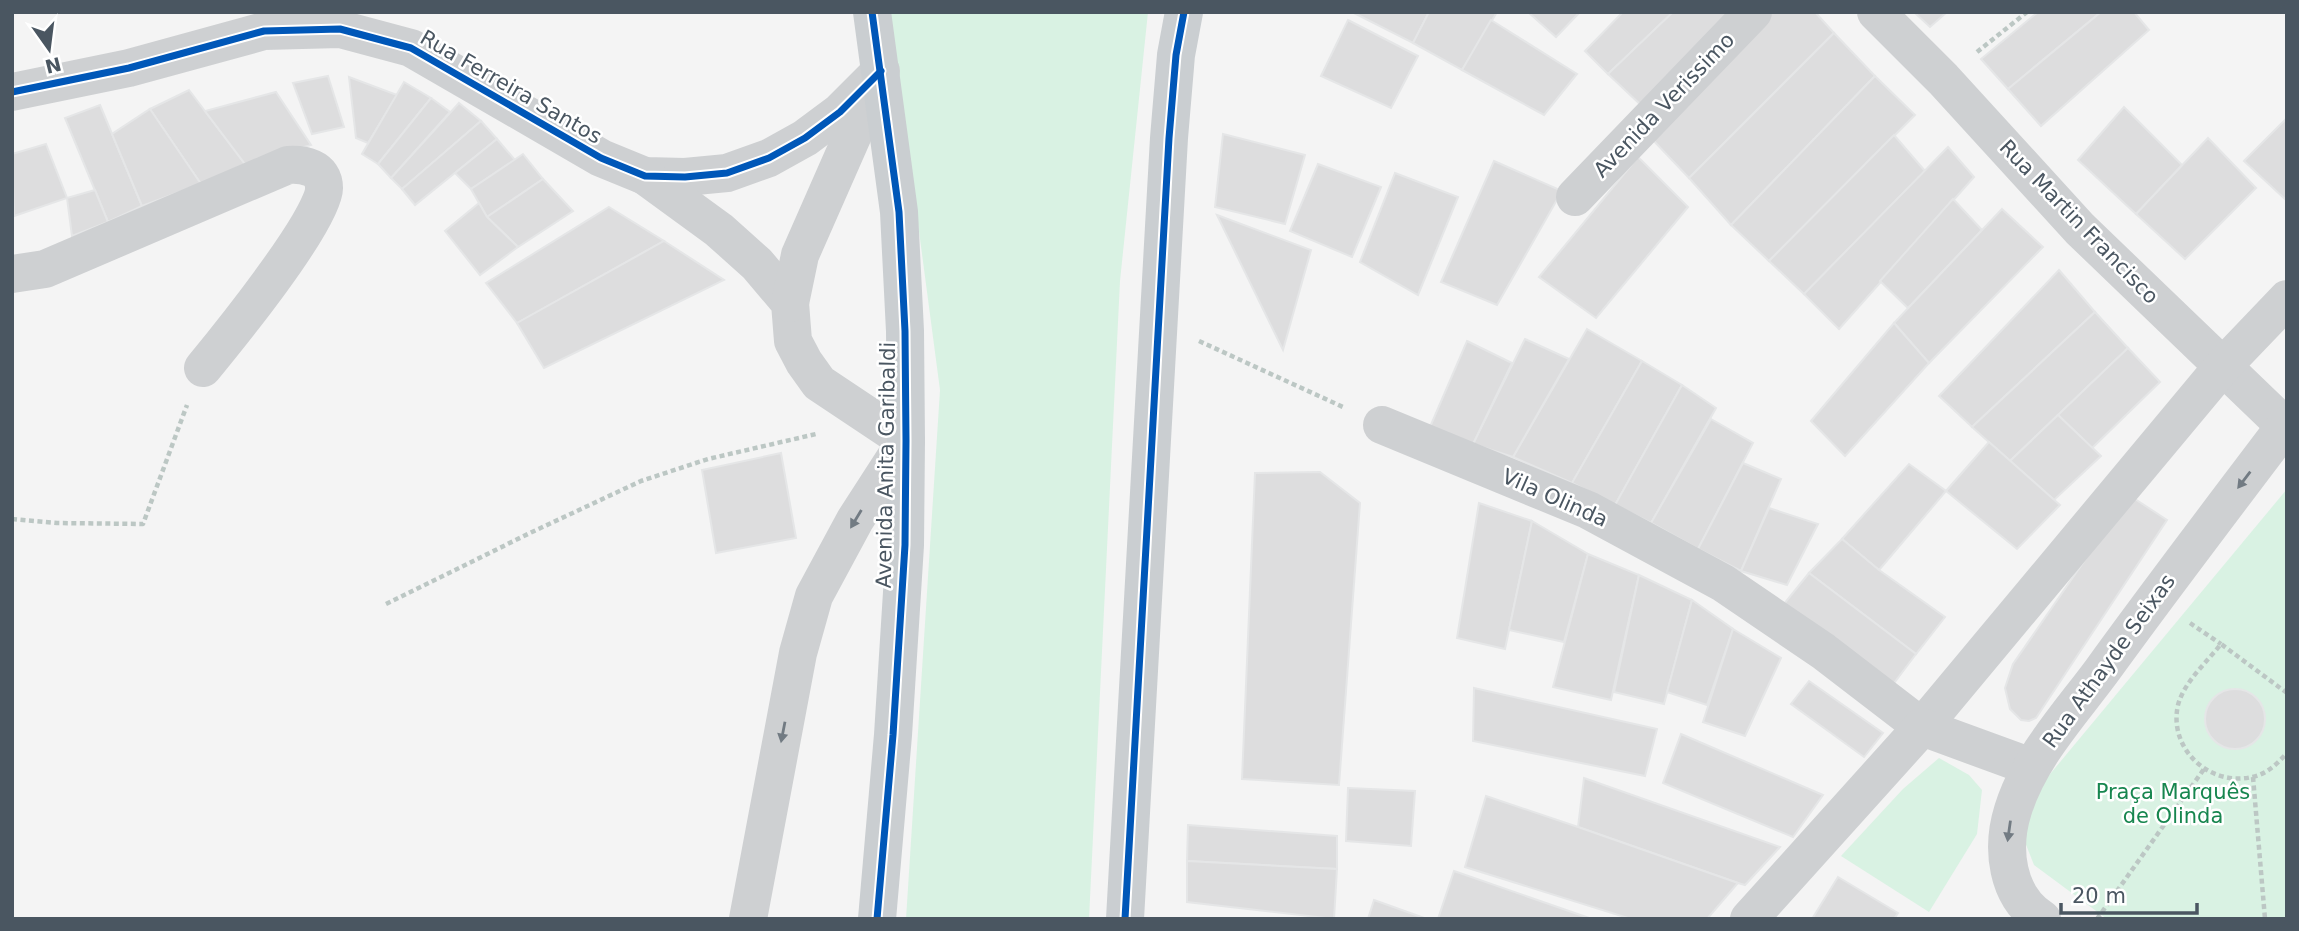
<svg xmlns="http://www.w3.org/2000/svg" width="2299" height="931" font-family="'DejaVu Sans',sans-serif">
<rect width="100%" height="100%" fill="#f4f4f4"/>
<g fill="#d9f2e3">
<path d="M890 12H1148L1120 281 1089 919H906L940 390Z"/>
<path d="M2287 489V919H2107L2034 865 2021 832 2031 797Z"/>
<path d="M1939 758 1969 775 1982 790 1977 834 1929 912 1841 856 1903 789Z"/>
</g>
<g fill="#ddddde" stroke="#e5e6e7" stroke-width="2">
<path d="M1352 12H1429L1413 43Z"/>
<path d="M1429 12H1497L1462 70 1413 43Z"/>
<path d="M1528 12H1580L1556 37Z"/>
<path d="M1623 12H1673L1608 74 1585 51Z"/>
<path d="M1673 12H1732L1642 106 1608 74Z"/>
<path d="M1772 12H1815L1834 33 1689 178 1651 138Z"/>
<path d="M1914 12H1947L1930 27Z"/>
<path d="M2038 12H2101L2008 89 1981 59Z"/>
<path d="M2101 12H2134L2149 30 2041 126 2008 89Z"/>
<path d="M1348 20 1418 56 1391 108 1321 76Z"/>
<path d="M1491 20 1577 74 1544 115 1462 70Z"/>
<path d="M1834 33 1875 76 1731 225 1689 178Z"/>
<path d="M328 76 344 127 312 134 293 83Z"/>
<path d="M1875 76 1915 115 1769 261 1731 225Z"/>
<path d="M349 77 397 95 368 143 356 138Z"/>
<path d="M404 82 431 98 378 164 362 154Z"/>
<path d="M189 90 245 164 201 184 150 109Z"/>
<path d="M276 92 311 145 245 164 205 111Z"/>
<path d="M431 98 450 112 391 178 378 164Z"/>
<path d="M459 103 481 121 402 189 391 178Z"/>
<path d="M100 105 142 206 108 222 65 118Z"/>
<path d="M2124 107 2182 165 2136 214 2078 160Z"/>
<path d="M150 109 201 184 142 206 112 134Z"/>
<path d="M2285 120 2287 122V201L2244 161Z"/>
<path d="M481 121 497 139 415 205 402 189Z"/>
<path d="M1223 134 1305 155 1285 224 1215 207Z"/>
<path d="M1894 135 1925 171 1804 294 1769 261Z"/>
<path d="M2208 138 2256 188 2185 259 2136 214Z"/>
<path d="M497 139 515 160 471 189 455 173Z"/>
<path d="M46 144 67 198 14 216 12 154Z"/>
<path d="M1948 147 1974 177 1839 329 1804 294Z"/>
<path d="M523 154 543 179 487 217 471 189Z"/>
<path d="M1638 157 1688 207 1596 318 1539 277Z"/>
<path d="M1494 161 1562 191 1497 305 1441 282Z"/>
<path d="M1318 164 1381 187 1352 257 1290 231Z"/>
<path d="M1395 173 1458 197 1418 295 1360 262Z"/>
<path d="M543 179 573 211 518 247 487 217Z"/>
<path d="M95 190 108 222 72 236 67 198Z"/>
<path d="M1953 199 1982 230 1908 308 1880 281Z"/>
<path d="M479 203 487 217 518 247 480 275 445 231Z"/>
<path d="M609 207 664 241 517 323 486 283Z"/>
<path d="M2002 209 2043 247 1929 363 1894 323Z"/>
<path d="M1217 215 1311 250 1283 350Z"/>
<path d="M664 241 724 280 544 368 517 323Z"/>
<path d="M2059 270 2095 312 1972 427 1939 396Z"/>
<path d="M2095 312 2128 348 2010 461 1972 427Z"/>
<path d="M1894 323 1929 363 1845 456 1811 421Z"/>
<path d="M1587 329 1642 361 1572 483 1513 457Z"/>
<path d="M1525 339 1569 359 1513 457 1473 444Z"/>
<path d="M1467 341 1512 363 1473 444 1430 427Z"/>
<path d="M2128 348 2160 382 2092 448 2058 415Z"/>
<path d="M1642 361 1682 385 1615 505 1572 483Z"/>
<path d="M1682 385 1716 408 1651 523 1615 505Z"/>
<path d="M2058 415 2101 456 2054 500 2010 461Z"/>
<path d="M1711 419 1753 443 1698 549 1651 523Z"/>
<path d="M1989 442 2060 505 2017 549 1946 491Z"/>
<path d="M781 453 796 538 716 553 702 470Z"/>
<path d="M1743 463 1781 479 1741 571 1698 549Z"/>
<path d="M1909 464 1946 491 1879 570 1842 539Z"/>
<path d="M1320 472 1360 503 1339 785 1242 779 1255 473Z"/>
<path d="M2135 499 2167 520 2036 718 2029 721 2021 720 2010 709 2005 688 2013 664 2125 502Z"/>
<path d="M1479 503 1532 521 1505 649 1457 638Z"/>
<path d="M1769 508 1818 524 1787 585 1741 571Z"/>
<path d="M1532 521 1588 554 1564 642 1509 630Z"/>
<path d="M1842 539 1879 570 1945 617 1916 654 1809 573Z"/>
<path d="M1588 554 1639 575 1611 700 1553 687Z"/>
<path d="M1809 573 1916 654 1888 691 1779 610Z"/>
<path d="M1639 575 1692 600 1664 704 1614 692Z"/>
<path d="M1692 600 1733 629 1707 705 1667 692Z"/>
<path d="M1733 629 1781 658 1745 736 1703 722Z"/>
<path d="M1809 681 1883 733 1864 757 1791 704Z"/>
<path d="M1474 688 1657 729 1645 776 1473 741Z"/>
<circle cx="2235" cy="719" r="30"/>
<path d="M1681 734 1823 795 1793 837 1663 783Z"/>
<path d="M1584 778 1780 847 1745 885 1738 883 1578 827Z"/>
<path d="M1348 788 1415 791 1411 846 1346 841Z"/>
<path d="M1486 796 1578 827 1738 883 1707 919H1631L1465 867Z"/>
<path d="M1188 825 1337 836V869L1187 861Z"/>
<path d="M1187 861 1337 869 1334 919 1187 902Z"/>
<path d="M1454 871 1592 919H1438Z"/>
<path d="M1838 877 1898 913 1894 919H1812Z"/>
<path d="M1374 900 1427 919H1368Z"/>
</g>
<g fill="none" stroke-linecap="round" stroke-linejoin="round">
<g stroke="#bcc7c4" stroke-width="4.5" stroke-dasharray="5 3.5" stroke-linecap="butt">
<path d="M1977 52 2027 12"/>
<path d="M1199 341 1343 407"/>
<path d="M12 519 57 523 143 524 187 405"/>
<path d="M386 604 532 532 641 481 708 459 816 434"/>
<path d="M2190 623 2221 644"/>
<path d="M2287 693 2221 644C2207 662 2184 682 2178 705 2168 749 2210 787 2252 777 2267 774 2277 764 2287 753"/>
<path d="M2253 777 2265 919"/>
<path d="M2097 919 2204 769"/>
</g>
<g stroke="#ced0d2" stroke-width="38">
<path d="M1876 12 1943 79 2080 229 2287 428"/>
<path d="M12 92 129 68 264 31 340 29 411 48 601 158 645 176 685 177 727 173 769 158 805 138 840 112 881 71"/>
<path d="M645 176 719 230 757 264 790 303 793 341 804 362 819 383 906 441 855 520 814 596 798 653 748 919"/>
<path d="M1575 197 1753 12"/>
<path d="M12 274 45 269 288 165C303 164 324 167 324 188 325 218 226 340 203 368"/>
<path d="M790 303 800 255 873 89"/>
<path d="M1382 425 1588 510 1723 583 1823 651 1922 727 2223 366 2287 299"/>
<path d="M1749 919 1922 727 2031 767"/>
<path d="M2042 919C2006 896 2001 848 2013 810 2029 758 2069 715 2101 672 2161 589 2223 508 2285 426"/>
</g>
<g stroke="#caced1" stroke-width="38">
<path d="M872 12 899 212 905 331 906 441 905 545 893 735 877 919"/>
<path d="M1125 919 1169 138 1176 55 1184 12"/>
</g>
<g stroke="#fff" stroke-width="11">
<g id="cycleway">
<path d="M872 12 899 212 905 331 906 441 905 545 893 735 877 919"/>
<path d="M12 92 129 68 264 31 340 29 411 48 601 158 645 176 685 177 727 173 769 158 805 138 840 112 881 71"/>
<path d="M1125 919 1169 138 1176 55 1184 12"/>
</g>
</g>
<use href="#cycleway" stroke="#0057b8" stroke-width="7"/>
</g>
<defs><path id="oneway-solid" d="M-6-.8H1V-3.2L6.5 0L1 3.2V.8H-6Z" transform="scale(1.75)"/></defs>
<g fill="#727b83">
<use href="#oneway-solid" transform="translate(2244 480) rotate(127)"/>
<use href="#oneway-solid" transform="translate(856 519) rotate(121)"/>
<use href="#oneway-solid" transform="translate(783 732) rotate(101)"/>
<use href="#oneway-solid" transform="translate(2009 831) rotate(98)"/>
</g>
<g text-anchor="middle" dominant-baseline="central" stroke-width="5" stroke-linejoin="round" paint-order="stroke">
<g font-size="21" fill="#4a5661" stroke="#fff">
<text transform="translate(511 87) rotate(30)">Rua Ferreira Santos</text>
<text transform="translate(1664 105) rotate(-46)">Avenida Verissimo</text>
<text transform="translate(2079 222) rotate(46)">Rua Martin Francisco</text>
<text transform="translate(886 465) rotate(-89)">Avenida Anita Garibaldi</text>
<text transform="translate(1555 498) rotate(24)">Vila Olinda</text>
<text transform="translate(2109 661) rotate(-54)">Rua Athayde Seixas</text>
</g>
<g font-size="21" fill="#17864f" stroke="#fff">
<text x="2173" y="792">Praça Marquês<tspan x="2173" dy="24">de Olinda</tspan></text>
</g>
</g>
<rect width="2299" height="931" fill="none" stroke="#4a5661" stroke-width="28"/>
<g transform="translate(49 49) rotate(166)" stroke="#ffffff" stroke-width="5" paint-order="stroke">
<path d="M0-5L12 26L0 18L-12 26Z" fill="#4a5661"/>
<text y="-10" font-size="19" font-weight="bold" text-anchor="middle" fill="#4a5661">N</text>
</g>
<path d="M2061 903v10h136v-10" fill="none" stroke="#4a5661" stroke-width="3.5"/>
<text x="2072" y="903" font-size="21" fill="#4a5661" stroke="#ffffff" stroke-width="5" paint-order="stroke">20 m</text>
</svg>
